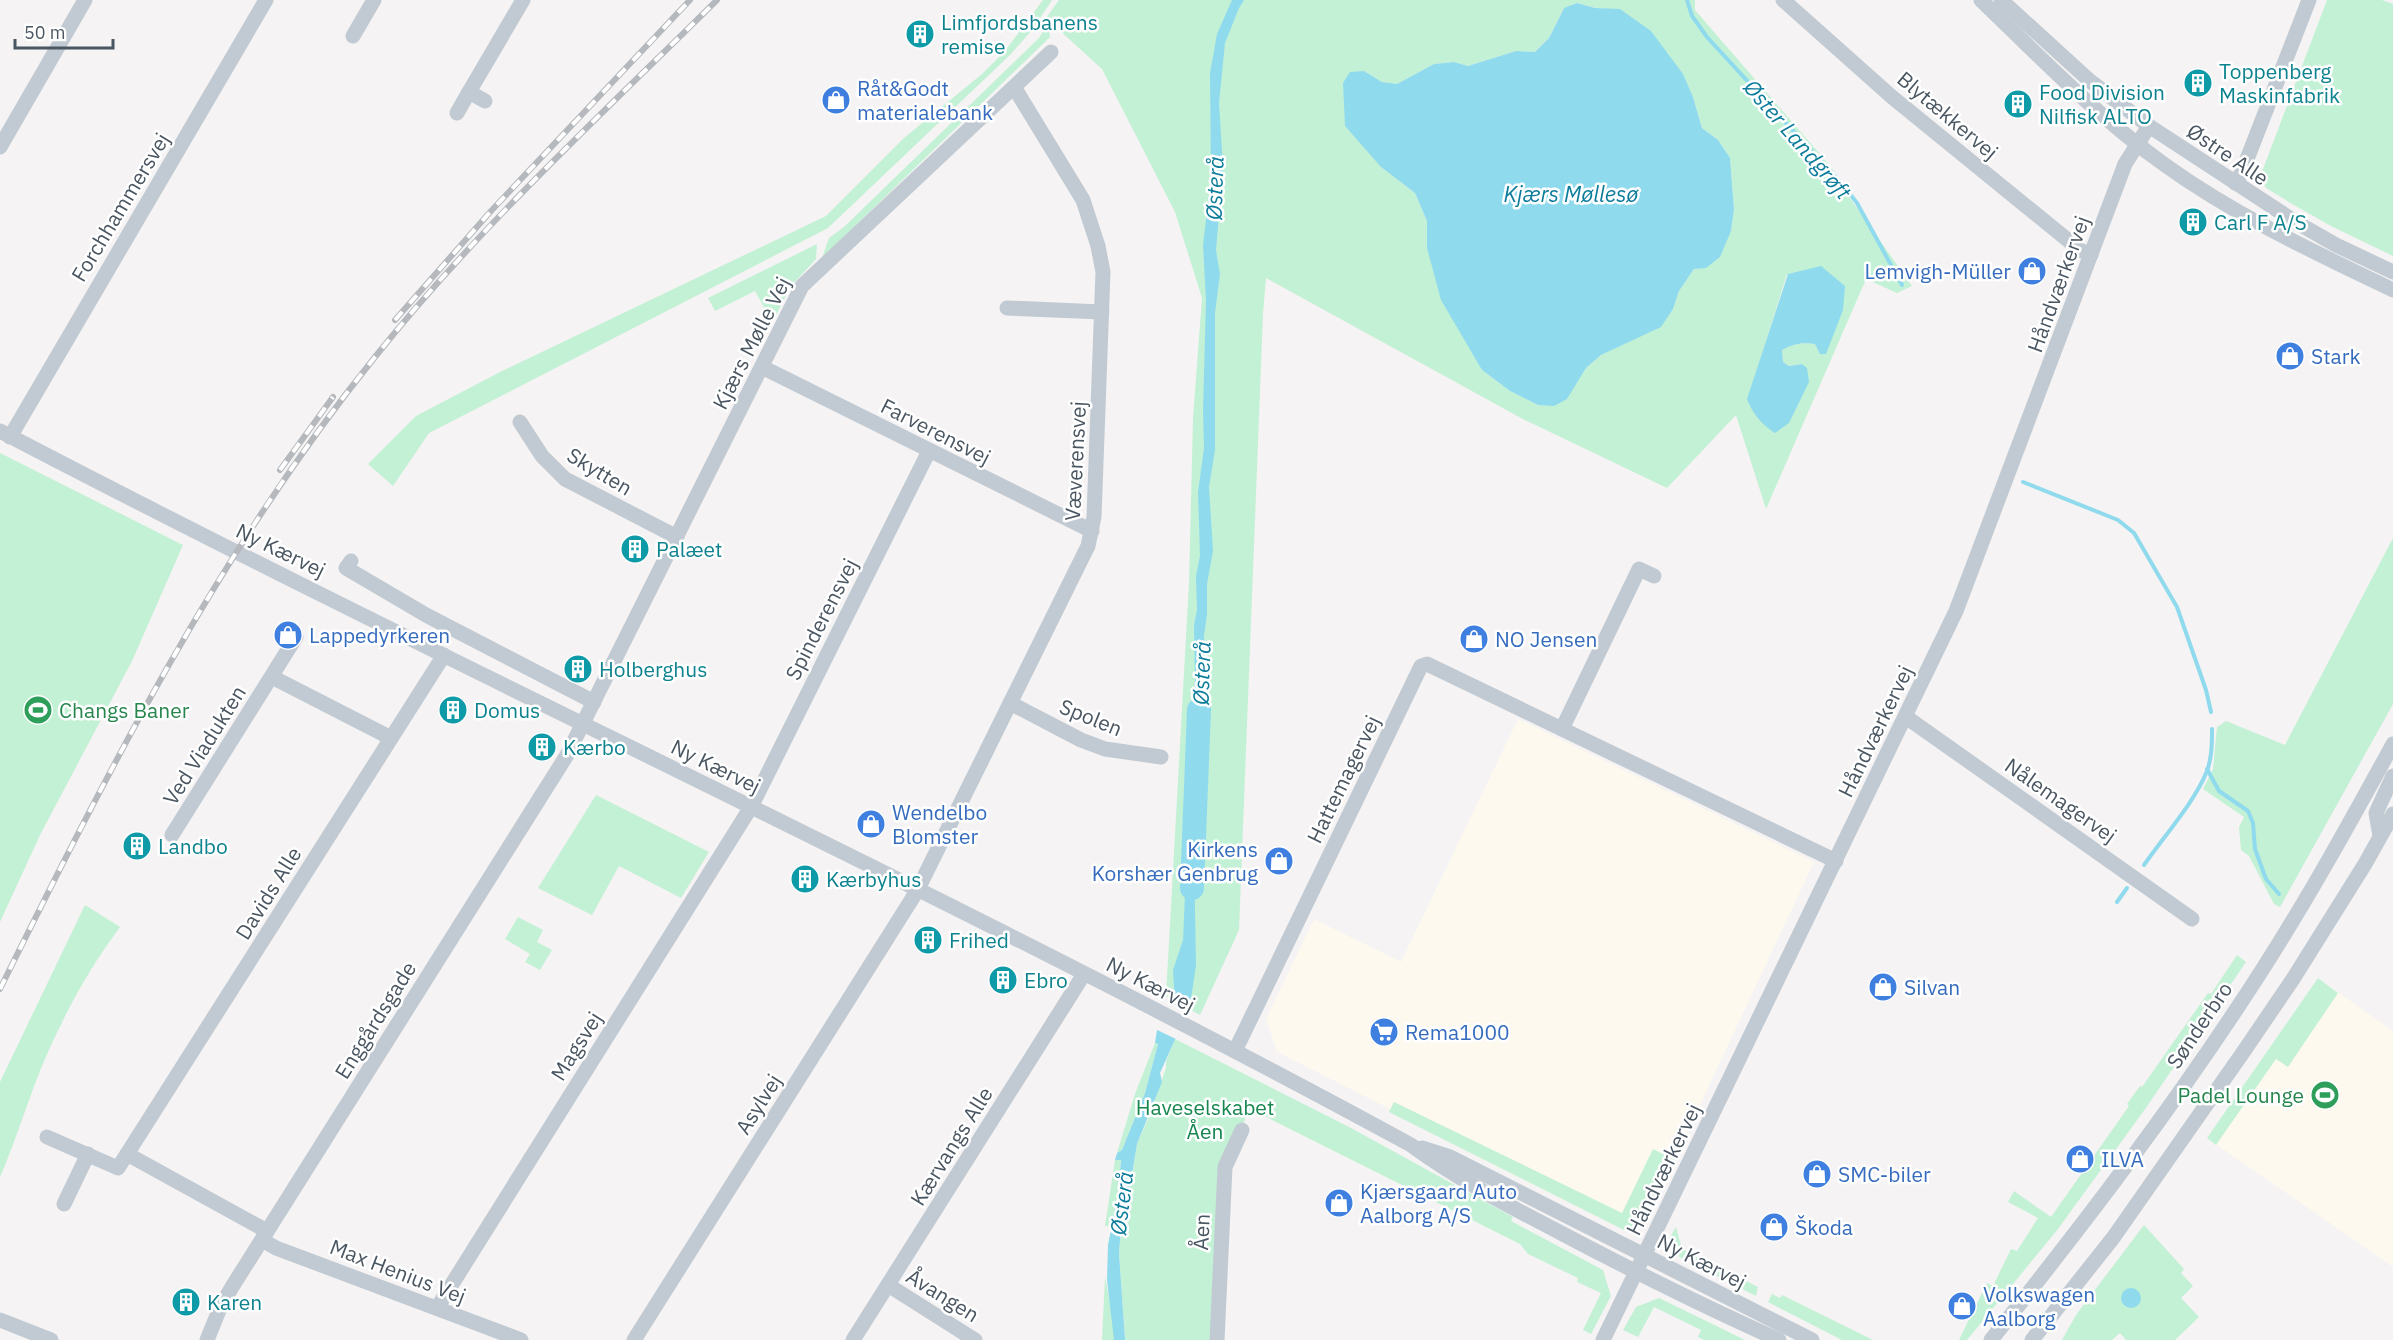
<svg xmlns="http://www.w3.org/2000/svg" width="2393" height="1340" font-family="'IBM Plex Sans',sans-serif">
<rect width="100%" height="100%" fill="#f5f3f3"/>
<g fill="#fdf9ef">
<path d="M1518 719 1814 862 1644 1224 1634 1231 1624 1230 1389 1112 1390 1109 1277 1052 1266 1019 1314 919 1401 962Z"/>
<path d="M2318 978 2393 1031V1267L2207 1138Z"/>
</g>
<g fill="#c3f1d5" fill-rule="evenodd">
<path d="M1043 0H1052L1033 29 1011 54 828 228 429 433 393 486 368 464 416 416 500 372 826 216 904 138 982 74 1005 51Z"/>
<path d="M1059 0H1695V10L1831 167 1847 194 1912 286 1897 293 1866 279 1766 509 1736 415 1667 488 1521 418 1266 278 1263 314 1239 930 1200 1015 1166 996 1189 583 1193 418 1202 298 1175 212 1102 69 1046 18ZM1577 3 1595 8 1620 10 1693 97 1702 128 1718 140 1730 158 1734 209 1731 231 1694 269 1679 291 1673 309 1661 326 1601 355 1586 368 1576 384 1538 405 1510 391 1482 370 1427 248V221L1415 193 1381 167 1364 71 1382 82 1397 84 1434 64 1454 62 1468 66 1516 51 1535 52 1549 38 1563 9ZM1787 274 1815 344C1802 342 1793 344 1782 350L1783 362 1789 366 1802 364 1748 399Z"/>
<path d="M2327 0H2382L2393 4V256L2331 226 2294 205 2266 188 2260 177Z"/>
<path d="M1048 23 1050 37 822 258 829 238 844 227 1039 38Z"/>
<path d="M817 244 816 259 791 286 774 319 765 309 755 291 715 311 708 298Z"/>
<path d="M0 453 183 545 132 661 40 835 0 922Z"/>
<path d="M2393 538V704L2280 907 2274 904 2249 856 2241 850 2239 827 2244 817 2203 789 2213 769 2217 727 2226 721 2285 745Z"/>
<path d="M596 795 709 852 681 898 619 866 592 915 538 888Z"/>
<path d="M85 905 120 927C91 966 68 1007 48 1052 30 1092 18 1136 0 1177V1082Z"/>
<path d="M518 917 543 930 537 942 552 950 540 970 525 962 530 954 505 939Z"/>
<path d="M2237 955 2246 962 2143 1112 2058 1229 1967 1340H1959L1987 1283 1993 1286 2011 1249 2017 1251 2038 1218 2008 1202 2014 1191 2051 1217 2129 1106 2127 1104 2140 1086 2142 1087 2208 993 2211 994Z"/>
<path d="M2318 978 2338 993 2288 1067 2276 1059 2216 1145 2207 1138Z"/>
<path d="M1175 1039 1351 1128 1513 1217 1511 1221 1603 1270 1611 1296 1591 1334 1583 1330 1601 1293 1577 1282 1578 1278 1528 1254 1520 1244 1274 1121 1257 1111 1260 1105 1254 1102 1231 1147 1211 1340H1125L1119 1253 1122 1215 1129 1192 1137 1144 1150 1114 1166 1068V1061Z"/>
<path d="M1155 1043 1158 1044 1145 1093 1122 1150 1117 1153 1135 1094Z"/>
<path d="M1394 1102 1622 1213 1653 1149 1675 1160 1644 1224 1636 1230 1628 1232 1389 1112Z"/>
<path d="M1121 1159 1118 1194 1112 1223 1109 1226H1105L1115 1160Z"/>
<path d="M2144 1225 2184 1269 2181 1273 2193 1286 2181 1298 2199 1317 2175 1340H2126L2120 1333 2112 1340H2062L2076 1315Z"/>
<path d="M1676 1227 1682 1249 1758 1287 1756 1296 1674 1254 1667 1242Z"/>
<path d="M1105 1277 1114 1324V1340H1102Z"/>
<path d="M1772 1294 1780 1298 1782 1295 1873 1340H1842L1768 1302Z"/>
<path d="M1659 1298 1745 1340H1704L1698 1337 1701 1330 1654 1307 1638 1337 1623 1330 1636 1307Z"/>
</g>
<g fill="#90daee">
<path d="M1232 0H1244L1239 8 1225 43 1219 103 1223 168 1216 250 1220 274 1215 313V450L1209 487 1213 551 1207 584V614L1204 636 1205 679 1197 750 1196 783 1198 810 1192 854 1194 858 1196 965 1190 1006 1160 1073 1162 1082 1137 1144 1129 1192 1122 1215 1119 1253 1125 1340H1114L1107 1280 1108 1245 1118 1194 1121 1160H1115L1117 1153 1122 1150 1145 1093 1158 1044 1155 1043 1157 1030 1164 1024 1175 1003 1173 970 1183 940 1185 894 1181 865 1188 814 1186 764 1195 686 1194 625 1197 610 1196 576 1200 556 1198 492 1204 448 1203 410 1206 301 1203 245 1211 178 1210 73 1217 34Z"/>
<path d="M1577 3 1595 8 1620 9 1651 31 1683 74 1693 97 1702 128 1718 140 1730 158 1734 209 1731 231 1720 257 1706 268 1694 269 1679 291 1673 309 1661 327 1601 355 1586 368 1567 399 1554 406 1538 405 1510 391 1482 370 1441 300 1427 248V221L1415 193 1381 167 1345 126 1343 83 1350 72 1364 71 1382 82 1397 84 1434 64 1454 62 1468 66 1516 51 1535 52 1549 38 1564 8Z"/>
<path d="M1821 266 1845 286 1843 310 1826 354H1820L1815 344C1802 342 1793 344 1782 350L1783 362 1789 366 1802 364 1807 368 1809 382 1789 423 1775 433C1761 424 1753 414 1747 399L1788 274Z"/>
<circle cx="2131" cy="1298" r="10"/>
</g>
<path fill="#f5f3f3" d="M1172 1003 1191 1012 1178 1040 1155 1029 1162 1022Z"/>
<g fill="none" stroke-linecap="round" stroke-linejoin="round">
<g stroke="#90daee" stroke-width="4">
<path d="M1687 0 1692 16 1707 37 1842 184 1857 203 1902 285"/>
<path d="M2023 482 2118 520 2134 533 2177 607 2206 690 2211 712"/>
<path d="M2207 769 2219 791 2248 811 2253 823 2255 849 2266 879 2279 894"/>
<path d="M2144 865C2164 836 2194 803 2207 771 2212 757 2212 743 2212 729"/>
<path d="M2117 902 2127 888"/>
</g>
<path stroke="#90daee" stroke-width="24" d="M1192 888 1199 710"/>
<g stroke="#c1cad2" stroke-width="15">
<path d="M1783 0 1892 97 2080 250 2091 255"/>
<path d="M1981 0C2040 57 2098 117 2165 165 2236 216 2314 252 2393 290"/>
<path d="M2001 0 2090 81 2149 126 2294 221 2336 245 2393 272"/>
<path d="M353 36 374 0"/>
<path d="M469 92 523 0"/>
<path d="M457 113 469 92 485 101"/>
<path d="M0 147 85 0"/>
<path d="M2235 183 2242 172 2309 0"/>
<path d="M1007 308 1102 312"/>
<path d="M762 367 1092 531"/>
<path d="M520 422 542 456 565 479 677 537"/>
<path d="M0 431C467 675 948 893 1411 1145 1457 1179 1509 1206 1561 1233 1633 1271 1705 1307 1779 1340"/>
<path d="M10 437 266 0"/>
<path d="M351 561 346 568 426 615 594 702"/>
<path d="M272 677 391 738"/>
<path d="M1010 703 1081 740 1105 749 1161 757"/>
<path d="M1906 717 2192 919"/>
<path d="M1562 729 1639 569 1654 576"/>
<path d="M172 835 296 637"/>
<path d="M2380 836 2376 813 2393 776"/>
<path d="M1235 1051 1421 666 1427 664 1836 861"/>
<path d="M47 1137 118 1168 127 1154"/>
<path d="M1422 1148 1450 1157 1812 1340"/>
<path d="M64 1204 88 1154"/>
<path d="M267 1231 127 1154 444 655"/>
<path d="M262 1240 276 1248 521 1340"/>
<path d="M888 1285 975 1340"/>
<path d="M437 1308 751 807 929 451"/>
<path d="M0 1320 51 1340"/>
<path d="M207 1340 220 1308 232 1287 567 755 802 286 1051 52"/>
<path d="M634 1340 917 891 1088 546 1094 517 1103 272 1098 246 1083 200 1014 87"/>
<path d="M853 1340 1084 974"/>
<path d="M1217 1340 1225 1167 1242 1130"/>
<path d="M1603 1340 1956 611 2125 164 2149 126"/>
<path d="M1991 1340C2087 1220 2181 1097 2264 967 2310 895 2352 819 2393 744"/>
<path d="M2032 1340 2113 1238 2244 1051 2293 979 2365 864 2393 814"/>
</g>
<g stroke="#b5b8bd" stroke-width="6">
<g id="rail">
<path d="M395 320 491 211 690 0"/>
<path d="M280 470 333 397"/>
<path d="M0 989C109 769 220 549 375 357 478 228 600 116 717 0"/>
</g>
</g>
<use href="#rail" stroke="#fff" stroke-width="4" stroke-dasharray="11" stroke-linecap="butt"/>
</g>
<defs>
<g id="building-disc" transform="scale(1.5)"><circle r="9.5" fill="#0f9aa8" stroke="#fff"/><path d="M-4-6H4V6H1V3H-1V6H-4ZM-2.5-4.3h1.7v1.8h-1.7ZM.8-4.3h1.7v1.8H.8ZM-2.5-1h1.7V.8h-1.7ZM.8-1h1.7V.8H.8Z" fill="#fff"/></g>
<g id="shop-disc" transform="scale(1.5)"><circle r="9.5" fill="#3f7fe0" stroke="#fff"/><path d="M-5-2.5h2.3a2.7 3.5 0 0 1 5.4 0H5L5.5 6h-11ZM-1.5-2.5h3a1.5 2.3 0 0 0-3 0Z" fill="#fff"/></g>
<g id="stadium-disc" transform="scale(1.5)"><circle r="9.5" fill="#2e9e5b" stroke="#fff"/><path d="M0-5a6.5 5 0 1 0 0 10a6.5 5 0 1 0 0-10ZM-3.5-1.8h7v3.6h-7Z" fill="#fff"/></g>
<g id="supermarket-disc" transform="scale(1.5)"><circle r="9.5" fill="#3f7fe0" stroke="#fff"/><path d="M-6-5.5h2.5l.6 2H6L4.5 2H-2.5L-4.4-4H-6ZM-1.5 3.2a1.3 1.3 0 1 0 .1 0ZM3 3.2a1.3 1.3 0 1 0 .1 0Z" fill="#fff"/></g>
</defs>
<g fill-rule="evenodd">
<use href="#building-disc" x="920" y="34"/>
<use href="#building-disc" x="2198" y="83"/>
<use href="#shop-disc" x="836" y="100"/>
<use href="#building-disc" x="2018" y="104"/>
<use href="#building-disc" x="2193" y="222"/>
<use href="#shop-disc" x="2032" y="271"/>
<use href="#shop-disc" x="2290" y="356"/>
<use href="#building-disc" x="635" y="549"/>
<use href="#shop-disc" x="288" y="635"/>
<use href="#shop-disc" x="1474" y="639"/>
<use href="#building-disc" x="578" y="669"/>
<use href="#stadium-disc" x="38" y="710"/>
<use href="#building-disc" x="453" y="710"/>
<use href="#building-disc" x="542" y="747"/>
<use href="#shop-disc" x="871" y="824"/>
<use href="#building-disc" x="137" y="846"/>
<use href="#shop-disc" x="1279" y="861"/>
<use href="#building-disc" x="805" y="879"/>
<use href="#building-disc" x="928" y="940"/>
<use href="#building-disc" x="1003" y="980"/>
<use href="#shop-disc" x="1883" y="987"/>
<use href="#supermarket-disc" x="1384" y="1032"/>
<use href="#stadium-disc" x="2325" y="1095"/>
<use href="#shop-disc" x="2080" y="1159"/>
<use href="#shop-disc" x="1817" y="1174"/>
<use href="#shop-disc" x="1339" y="1203"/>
<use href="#shop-disc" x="1774" y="1227"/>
<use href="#building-disc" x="186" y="1302"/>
<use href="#shop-disc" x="1962" y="1306"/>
</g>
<g text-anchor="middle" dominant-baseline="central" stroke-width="5" stroke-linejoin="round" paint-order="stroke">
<g font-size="21" fill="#0d838f" stroke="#fff" text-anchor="start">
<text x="941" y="22">Limfjordsbanens<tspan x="941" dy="24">remise</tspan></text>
<text x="2219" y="71">Toppenberg<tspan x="2219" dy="24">Maskinfabrik</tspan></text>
<text x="2039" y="92">Food Division<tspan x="2039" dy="24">Nilfisk ALTO</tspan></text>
<text x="2214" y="222">Carl F A/S</text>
<text x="656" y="549">Palæet</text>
<text x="599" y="669">Holberghus</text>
<text x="474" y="710">Domus</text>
<text x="563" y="747">Kærbo</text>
<text x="158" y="846">Landbo</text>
<text x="826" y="879">Kærbyhus</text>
<text x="949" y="940">Frihed</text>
<text x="1024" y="980">Ebro</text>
<text x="207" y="1302">Karen</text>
</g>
<g font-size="21" fill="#366cbe" stroke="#fff" text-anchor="start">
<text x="857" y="88">Råt&amp;Godt<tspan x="857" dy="24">materialebank</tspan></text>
<text x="2011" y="271" text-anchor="end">Lemvigh-Müller</text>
<text x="2311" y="356">Stark</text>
<text x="309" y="635">Lappedyrkeren</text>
<text x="1495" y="639">NO Jensen</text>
<text x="892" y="812">Wendelbo<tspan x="892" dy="24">Blomster</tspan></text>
<text x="1258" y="849" text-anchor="end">Kirkens<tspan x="1258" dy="24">Korshær Genbrug</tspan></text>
<text x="1904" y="987">Silvan</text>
<text x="1405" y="1032">Rema1000</text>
<text x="2101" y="1159">ILVA</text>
<text x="1838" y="1174">SMC-biler</text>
<text x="1360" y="1191">Kjærsgaard Auto<tspan x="1360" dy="24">Aalborg A/S</tspan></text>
<text x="1795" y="1227">Škoda</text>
<text x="1983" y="1294">Volkswagen<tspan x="1983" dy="24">Aalborg</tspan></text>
</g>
<g font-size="21" fill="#4a5661" stroke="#fff">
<text transform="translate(1948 115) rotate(40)">Blytækkervej</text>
<text transform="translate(2228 154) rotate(34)">Østre Alle</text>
<text transform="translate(120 207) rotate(-59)">Forchhammersvej</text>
<text transform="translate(2058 284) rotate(-70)">Håndværkervej</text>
<text transform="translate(751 343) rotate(-63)">Kjærs Mølle Vej</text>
<text transform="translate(936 431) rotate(27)">Farverensvej</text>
<text transform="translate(1075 461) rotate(-87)">Væverensvej</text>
<text transform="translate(600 471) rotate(31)">Skytten</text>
<text transform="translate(281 550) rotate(26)">Ny Kærvej</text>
<text transform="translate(821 619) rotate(-63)">Spinderensvej</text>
<text transform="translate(1091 717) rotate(22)">Spolen</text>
<text transform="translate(1875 731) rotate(-64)">Håndværkervej</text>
<text transform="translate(204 745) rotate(-58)">Ved Viadukten</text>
<text transform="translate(716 766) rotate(26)">Ny Kærvej</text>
<text transform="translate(1343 779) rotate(-64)">Hattemagervej</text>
<text transform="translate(2061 800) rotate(35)">Nålemagervej</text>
<text transform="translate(268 893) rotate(-58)">Davids Alle</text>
<text transform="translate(1151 984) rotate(27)">Ny Kærvej</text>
<text transform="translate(375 1020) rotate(-58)">Enggårdsgade</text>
<text transform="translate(2199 1025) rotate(-56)">Sønderbro</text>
<text transform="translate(576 1046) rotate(-58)">Magsvej</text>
<text transform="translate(758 1104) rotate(-58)">Asylvej</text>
<text transform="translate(951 1146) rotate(-58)">Kærvangs Alle</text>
<text transform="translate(1663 1169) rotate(-64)">Håndværkervej</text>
<text transform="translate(1201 1232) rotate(-87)">Åen</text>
<text transform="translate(1702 1261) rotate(27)">Ny Kærvej</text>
<text transform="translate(398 1271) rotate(21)">Max Henius Vej</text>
<text transform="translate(943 1295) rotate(32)">Åvangen</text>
</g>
<g font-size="21" fill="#27864d" stroke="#fff" text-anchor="start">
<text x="59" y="710">Changs Baner</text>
<text x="2304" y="1095" text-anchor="end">Padel Lounge</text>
</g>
<g font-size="21" fill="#17864f" stroke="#fff">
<text x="1205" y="1107">Haveselskabet<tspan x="1205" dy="24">Åen</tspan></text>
</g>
<g font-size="22" font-style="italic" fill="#0c7c9b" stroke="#fff">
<text transform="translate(1798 139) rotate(49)">Øster Landgrøft</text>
<text transform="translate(1214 188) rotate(-88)">Østerå</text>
<text x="1571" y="193">Kjærs Møllesø</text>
<text transform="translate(1201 673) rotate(-88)">Østerå</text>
<text transform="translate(1121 1203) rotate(-83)">Østerå</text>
</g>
</g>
<path d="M15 39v9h98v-9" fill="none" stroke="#4a5661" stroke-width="3"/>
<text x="24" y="39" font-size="18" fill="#4a5661" stroke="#ffffff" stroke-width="4.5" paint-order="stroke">50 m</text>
</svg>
